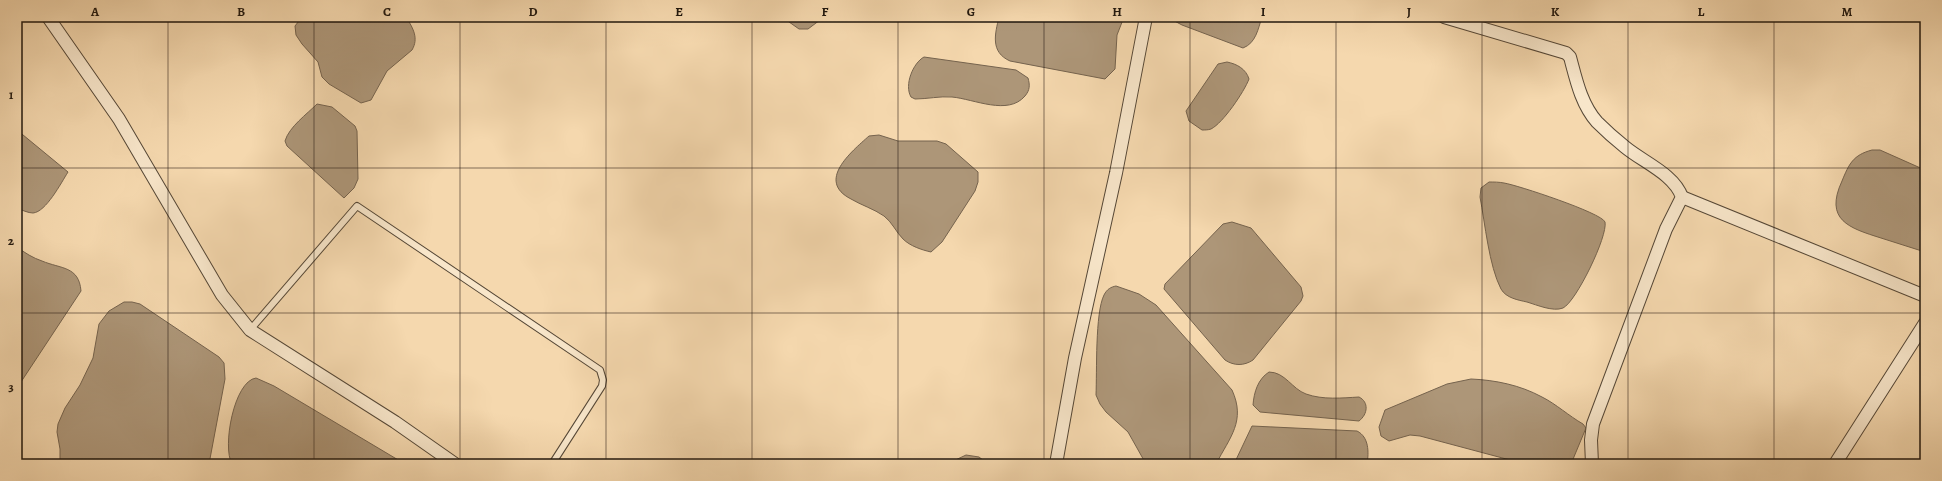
<svg xmlns="http://www.w3.org/2000/svg" width="1942" height="481" font-family="Alegreya,serif">
<rect width="100%" height="100%" fill="#f5d8ae"/>
<filter id="stains"><feTurbulence type="fractalNoise" baseFrequency=".005" numOctaves="4"/><feColorMatrix values="0 0 0 0 .2 0 0 0 0 .09 0 0 0 0 .02 0 0 0 .5 -.17"/></filter>
<radialGradient id="worn" r=".72"><stop offset=".6" stop-color="#630" stop-opacity="0"/><stop offset="1" stop-color="#630" stop-opacity=".3"/></radialGradient>
<g fill="#ad9678" stroke="#75634e">
<path d="M302 17H406C413 28 419 38 412 50L387 71 371 100 361 103 329 84 322 77 318 62 302 44 296 35 295 26Z"/>
<path d="M782 17H824L808 29H799Z"/>
<path d="M999 17H1124L1117 35 1115 69 1105 79 1010 61C990 52 995 34 999 17Z"/>
<path d="M1167 17H1262C1258 29 1256 43 1243 48L1182 25Z"/>
<path d="M924 57 1016 70 1028 78C1030 85 1030 90 1025 96 1008 116 974 99 952 97 940 96 927 99 915 99L911 97C904 85 913 63 924 57Z"/>
<path d="M1227 62C1237 64 1246 69 1249 79 1244 92 1223 123 1211 129 1208 130 1205 130 1202 130L1189 121 1186 111 1218 64Z"/>
<path d="M317 104 332 107 355 126 357 131 358 179 354 188 344 198 287 146 285 141C289 127 307 114 317 104Z"/>
<path d="M17 130 68 172C61 183 46 212 33 213 28 213 22 210 17 208Z"/>
<path d="M879 135 898 141H937L946 144 978 172V182L975 191 942 242 931 252C922 250 910 246 903 239 896 232 892 222 884 216 874 209 861 205 851 199 816 181 851 152 869 136Z"/>
<path d="M1872 150H1880L1925 170V252C1910 247 1896 243 1881 238 1849 228 1824 220 1842 181 1849 164 1853 155 1872 150Z"/>
<path d="M1489 182C1494 182 1499 182 1504 183 1517 185 1602 213 1605 222 1608 236 1576 302 1563 308 1553 312 1537 305 1527 302 1518 300 1506 298 1501 289 1489 266 1485 223 1480 197L1481 188Z"/>
<path d="M1232 222 1251 228 1301 287 1303 296 1301 301 1253 360C1244 366 1234 366 1225 360L1164 289 1165 284 1223 224Z"/>
<path d="M17 247C25 253 33 258 42 261 61 269 79 266 81 291L17 388Z"/>
<path d="M1116 286 1139 294 1156 305 1232 390C1246 421 1230 437 1216 464H1146L1128 432 1106 412 1100 404 1096 395C1097 372 1095 313 1104 295 1107 289 1111 287 1116 286Z"/>
<path d="M124 302H132L140 304 219 357 224 363 225 379 209 464H60V449L57 432 58 424 65 408 80 385 93 358 99 324 109 311Z"/>
<path d="M1269 372C1285 372 1292 389 1306 394 1323 400 1342 398 1359 397 1369 402 1368 414 1359 421L1260 412 1253 405C1254 392 1258 379 1269 372Z"/>
<path d="M256 378 274 386 405 464H232C222 447 234 381 256 378Z"/>
<path d="M1471 379C1495 380 1520 385 1542 397 1556 404 1569 416 1583 424L1586 428 1571 464H1525L1420 436 1410 435 1389 441 1381 436 1379 427 1385 410 1447 384Z"/>
<path d="M1252 426 1357 431C1369 437 1369 452 1367 464H1234Z"/>
<path d="M966 455 979 457 988 464H947Z"/>
</g>
<g fill="none" stroke-linecap="round" stroke-linejoin="round">
<g stroke="#554736" stroke-width="8">
<path id="service" d="M250 330 357 206 600 370 603 380 602 386 552 464"/>
</g>
<g stroke="#554736" stroke-width="14">
<g id="minor">
<path d="M48 17 119 119 222 295 250 330 395 422 455 464"/>
<path d="M1444 17 1566 53 1570 57C1576 79 1581 104 1597 122 1606 131 1615 139 1625 147 1643 162 1674 174 1682 197L1666 229 1593 424 1591 440 1592 464"/>
<path d="M1682 197 1925 296"/>
<path d="M1056 464 1075 358 1116 173 1146 17"/>
<path d="M1835 464 1925 323"/>
</g>
</g>
<use href="#service" stroke="#f8e6ca" stroke-width="6"/>
<use href="#minor" stroke="#f8e6ca" stroke-width="12"/>
</g>
<path fill="none" stroke="#20170e" stroke-width="1" stroke-opacity="0.55" d="M168 17V464M314 17V464M460 17V464M606 17V464M752 17V464M898 17V464M1044 17V464M1190 17V464M1336 17V464M1482 17V464M1628 17V464M1774 17V464M17 168H1925M17 313H1925"/>
<rect width="1942" height="481" fill="none" stroke="#f5d8ae" stroke-width="44"/>
<rect x="22" y="22" width="1898" height="437" fill="none" stroke="#20170e" stroke-width="1.5"/>
<g font-size="13" text-anchor="middle" font-weight="bold" fill="#20170e">
<text x="95" y="16">A</text>
<text x="241" y="16">B</text>
<text x="387" y="16">C</text>
<text x="533" y="16">D</text>
<text x="679" y="16">E</text>
<text x="825" y="16">F</text>
<text x="971" y="16">G</text>
<text x="1117" y="16">H</text>
<text x="1263" y="16">I</text>
<text x="1409" y="16">J</text>
<text x="1555" y="16">K</text>
<text x="1701" y="16">L</text>
<text x="1847" y="16">M</text>
<text x="11" y="99">1</text>
<text x="11" y="245">2</text>
<text x="11" y="391">3</text>
</g>
<rect width="100%" height="100%" filter="url(#stains)"/>
<rect width="100%" height="100%" fill="url(#worn)"/>
</svg>
